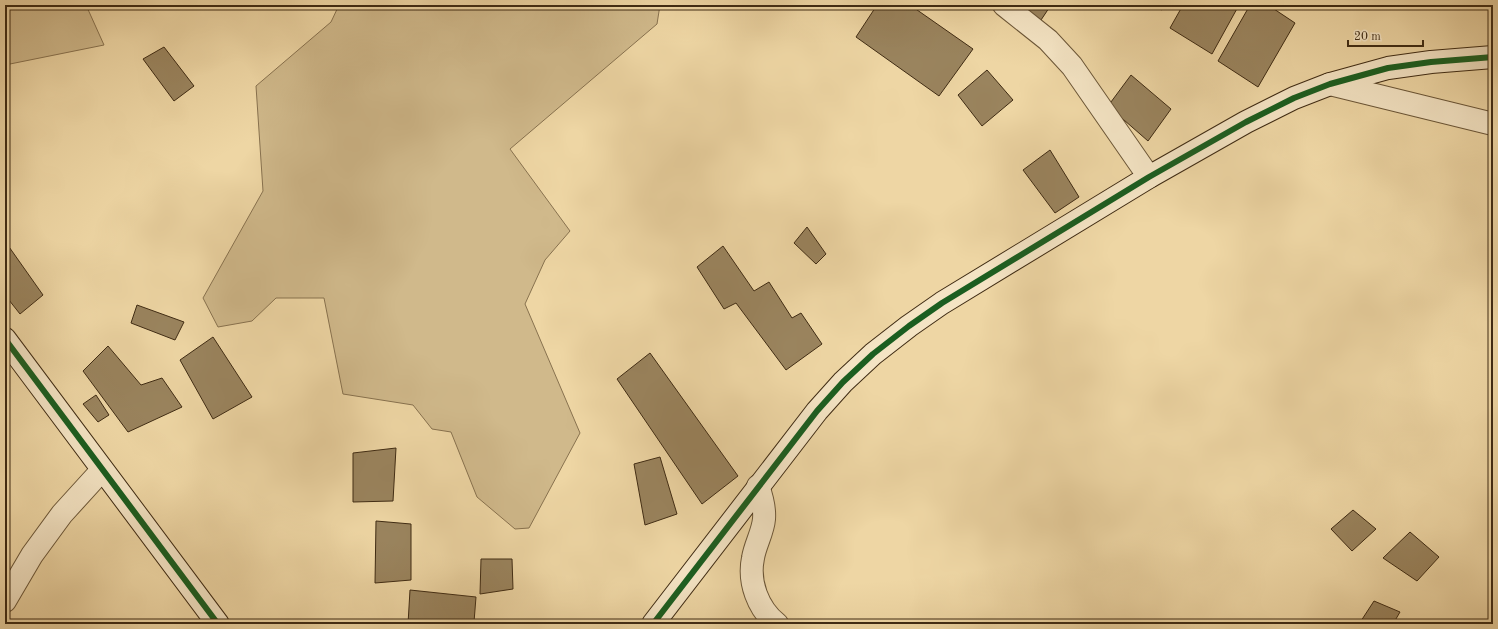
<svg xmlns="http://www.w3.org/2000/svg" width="1498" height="629" font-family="'Old Standard TT',serif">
<rect width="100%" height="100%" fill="#eed6a4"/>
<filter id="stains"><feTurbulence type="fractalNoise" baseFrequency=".005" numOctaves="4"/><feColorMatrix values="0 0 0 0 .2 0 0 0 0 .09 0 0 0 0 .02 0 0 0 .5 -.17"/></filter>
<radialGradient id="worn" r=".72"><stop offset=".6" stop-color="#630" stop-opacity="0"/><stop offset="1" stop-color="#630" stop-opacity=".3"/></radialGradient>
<g fill="#d0b98b" stroke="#88724f">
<path d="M5 5H86L104 45 5 65Z"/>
<path d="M339 5H660L657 24 510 149 570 231 545 260 525 304 580 433 529 528 515 529 477 497 451 432 432 429 413 405 343 394 324 298H276L252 321 218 327 203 298 263 191 256 86 331 22Z"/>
</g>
<g fill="#9a845e" stroke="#3f2b13">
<path d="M877 5H910L973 49 939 96 856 37Z"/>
<path d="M1020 5H1051L1041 20Z"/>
<path d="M1154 5H1164L1162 10Z"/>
<path d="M1183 5H1239L1212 54 1170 28Z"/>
<path d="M1250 5H1268L1295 23 1258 87 1218 61Z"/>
<path d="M164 47 194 86 174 101 143 59Z"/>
<path d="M987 70 1013 100 982 126 958 95Z"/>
<path d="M1131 75 1171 109 1148 141 1108 106Z"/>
<path d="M1050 150 1079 197 1055 213 1023 170Z"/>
<path d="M807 227 826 254 816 264 794 243Z"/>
<path d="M7 244 43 295 20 314 5 295V245Z"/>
<path d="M723 246 754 291 769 282 792 318 801 313 822 344 786 370 736 303 724 309 697 267Z"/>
<path d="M137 305 184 322 175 340 131 323Z"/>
<path d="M213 337 252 397 213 419 180 360Z"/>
<path d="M108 346 141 385 162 378 182 407 128 432 83 371Z"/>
<path d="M650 353 738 476 702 504 617 379Z"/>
<path d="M96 395 109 415 98 422 83 404Z"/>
<path d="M396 448 393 501 353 502V453Z"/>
<path d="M660 457 677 514 645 525 634 464Z"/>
<path d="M1353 510 1376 529 1352 551 1331 529Z"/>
<path d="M376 521 411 524V580L375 583Z"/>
<path d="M1410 532 1439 557 1417 581 1383 558Z"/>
<path d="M481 559H512L513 589 480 594Z"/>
<path d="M410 590 476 597 474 622 408 624Z"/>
<path d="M1374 601 1400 612 1393 624H1359Z"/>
</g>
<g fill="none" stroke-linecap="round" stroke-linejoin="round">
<g stroke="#6b5637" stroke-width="24">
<g id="street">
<path d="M1004 5 1048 40 1072 66 1149 177"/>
<path d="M1330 84 1493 124"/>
<path d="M758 486C762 497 765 507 764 519 763 532 755 545 753 558 748 582 758 609 777 624"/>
<path d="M5 601 32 555 62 514 102 470"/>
</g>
</g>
<g stroke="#3f2b13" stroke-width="24">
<g id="secondary">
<path d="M5 339 218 624"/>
<path d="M653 624 817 411 843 382 873 354 909 326 942 303 1149 177 1246 122 1294 98 1330 84 1388 68 1431 62 1493 57"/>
</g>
</g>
<use href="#street" stroke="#f4e4c4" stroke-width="22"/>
<use href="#secondary" stroke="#f4e4c4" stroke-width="22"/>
<g stroke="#f4e4c4" stroke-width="8">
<g id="cycleway">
<path d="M5 339 218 624"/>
<path d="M653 624 817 411 843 382 873 354 909 326 942 303 1149 177 1246 122 1294 98 1330 84 1388 68 1431 62 1493 57"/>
</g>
</g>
<use href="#cycleway" stroke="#1b5e20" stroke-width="6"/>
</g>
<rect width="1498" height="629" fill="none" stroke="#eed6a4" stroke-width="20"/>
<rect x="6" y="6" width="1486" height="617" fill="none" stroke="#3f2b13" stroke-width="2"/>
<rect x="10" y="10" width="1478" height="609" fill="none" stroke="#3f2b13"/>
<path d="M1348 40v6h75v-6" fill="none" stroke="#3f2b13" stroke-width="2"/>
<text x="1354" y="40" font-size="12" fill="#3f2b13" stroke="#f4e4c4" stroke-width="3" paint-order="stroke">20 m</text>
<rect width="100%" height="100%" filter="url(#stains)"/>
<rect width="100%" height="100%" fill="url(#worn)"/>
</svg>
